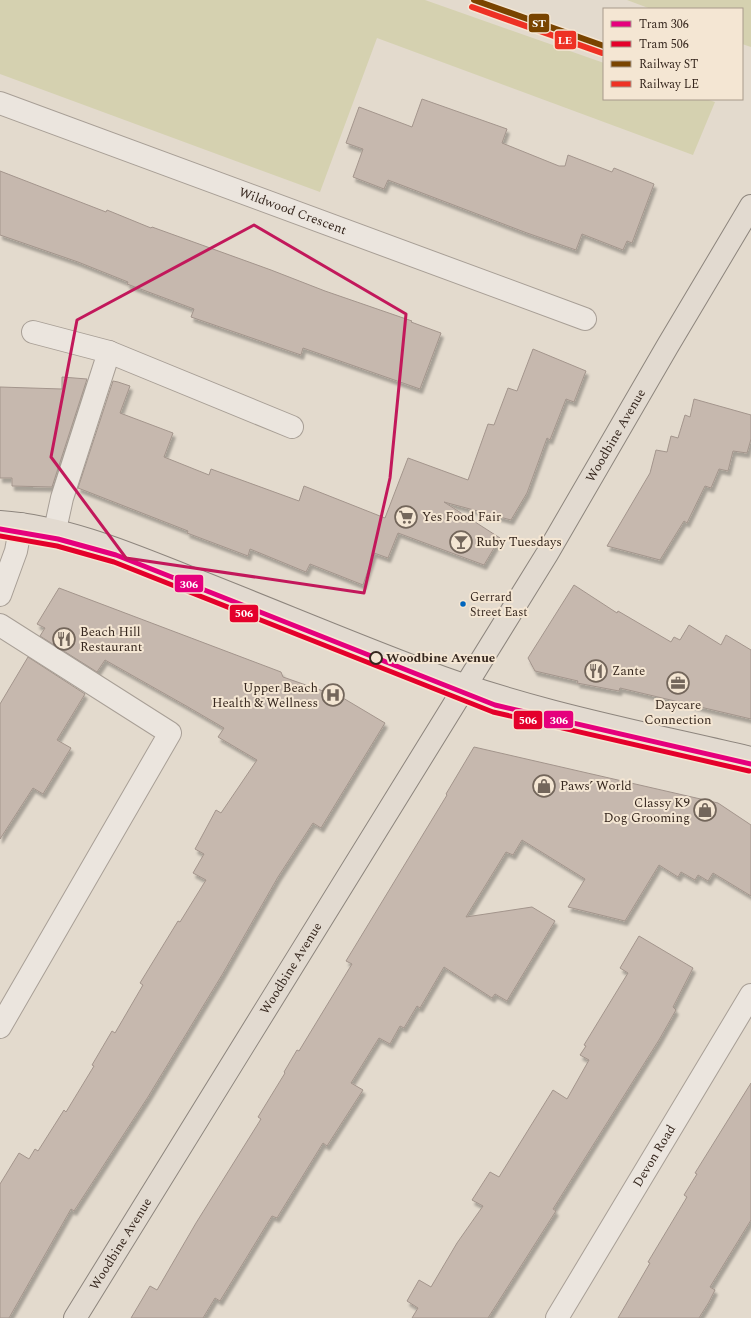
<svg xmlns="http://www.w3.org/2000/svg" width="751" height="1318" font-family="Spectral,serif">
<defs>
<filter id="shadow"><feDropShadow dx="2.5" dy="4.5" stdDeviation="1" flood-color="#0004"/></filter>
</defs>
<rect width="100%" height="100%" fill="#e3dacd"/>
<g fill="#d5d1b0">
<path d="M0 0H425L604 63V99H706L715 102 693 155 377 38 320 192 0 74Z"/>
<path d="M627 0H751V47L742 44V9H651Z"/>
</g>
<g fill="#c6b8ae" stroke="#a3958c" filter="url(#shadow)">
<path d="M422 99 507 129 502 143 559 166H565L568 155 612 172 614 168 654 184 632 243 627 241 623 250 582 234 576 250 527 233 388 180 384 189 353 177 363 149 346 143 359 107 412 127Z"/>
<path d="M0 171 106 212 107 210 151 228 152 227 271 270 325 291 412 321 411 322 441 333 420 389 303 348 301 355 191 317 194 309 127 284 128 282 78 262 0 235Z"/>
<path d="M533 349 586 371 574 402 566 399 550 440 547 438 527 493 511 520 444 502 500 538 484 565 398 533 388 558 374 553 363 585 310 564 306 572 250 549 248 556 187 533 188 531 78 488 113 381 118 382 130 386 120 413 173 433 164 457 209 475 211 469 299 501 304 486 385 518 408 458 468 480 488 424 494 425 508 388 517 391Z"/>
<path d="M62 377 87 379 52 487 12 486V478H0V387L62 389Z"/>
<path d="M694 399 751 415V439L747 453 733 451 728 471 719 469 711 488 705 486 687 523 684 521 660 560 607 546 650 473 656 450 667 452 671 436 678 438 685 415 690 417Z"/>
<path d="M574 585 617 613 618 611 671 642 674 637 680 640 689 625 721 645 726 635 751 650V719L620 688 619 691 577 683 578 681 535 671 528 658Z"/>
<path d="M59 588 281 672 283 677 343 698 385 723 321 828 313 823 278 877 222 975 148 1097 74 1211 71 1209 9 1318H0V1184L19 1153 29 1159 35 1149 38 1151 64 1110 66 1112 94 1066 92 1065 112 1031 115 1033 143 985 140 983 178 921 180 922 206 880 193 873 204 854 195 849 216 810 221 813 257 760 218 737 224 728 188 707 105 660 97 672 40 636 45 628 37 624Z"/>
<path d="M28 657 85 694 57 740 71 748 43 794 33 788 0 839V704Z"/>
<path d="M474 747 718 803 751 825V896L713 873 708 881 698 875 695 880 681 872 678 877 659 865 625 921 568 907 585 879 522 840 513 855 506 852 466 917 532 907 555 921 507 1001 495 994 492 998 444 967 420 1008 417 1006 404 1028 400 1026 390 1044 379 1038 351 1083 363 1090 327 1146 323 1143 277 1218 272 1216 220 1301 215 1298 203 1318H131L150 1286 157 1290 196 1223 261 1119 258 1117 285 1073 284 1072 297 1050 299 1051 352 964 346 961 447 795 446 794Z"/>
<path d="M639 936 693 968 673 1007 676 1010 659 1040 553 1209 556 1211 488 1318H412L418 1308 407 1301 419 1280 431 1287 457 1243 483 1206 472 1200 490 1172 499 1177 553 1090 567 1099 589 1060 580 1055 586 1046 584 1045 628 973 620 968Z"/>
<path d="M751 1083V1220L710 1287 715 1290 709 1302 699 1318H618L650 1263 648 1262 687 1197 684 1195 697 1174 695 1173Z"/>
</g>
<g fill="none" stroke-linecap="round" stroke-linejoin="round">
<g stroke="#a89f96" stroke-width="24">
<g id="minor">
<path id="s1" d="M0 103 585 319"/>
<path d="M33 332 109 352 292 427"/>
<path d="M55 530 62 498 109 352"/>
<path d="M0 595 16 551 21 524"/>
<path d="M0 625 170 733 0 1027"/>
<path id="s2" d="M557 1318 751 995"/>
</g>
</g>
<g stroke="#8d857d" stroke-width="24">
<g id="major">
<path d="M0 522C68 527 130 554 193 579 270 609 345 641 422 670 528 711 640 732 751 758"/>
<path id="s3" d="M75 1318 547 554 667 347 751 206"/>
</g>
</g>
<use href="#minor" stroke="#ebe5de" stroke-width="22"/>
<use href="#major" stroke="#e2dad0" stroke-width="22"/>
<g stroke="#f4e6d3" stroke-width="9">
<path id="rail-1" d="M474 0 604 46"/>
</g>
<g stroke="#f4e6d3" stroke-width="9">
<path id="rail-2" d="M472 7 602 53"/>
</g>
<use href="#rail-1" stroke="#794400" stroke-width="6"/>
<use href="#rail-2" stroke="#ee3124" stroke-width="6"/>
<g stroke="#f4e6d3" stroke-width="8">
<path id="tram-1" d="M0 529 58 539 116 555 495 705 751 764"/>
</g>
<g stroke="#f4e6d3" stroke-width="8">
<path id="tram-2" d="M0 536 57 546 114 562 493 712 749 771"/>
</g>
<use href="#tram-1" stroke="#e5007d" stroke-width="5"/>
<use href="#tram-2" stroke="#e4002b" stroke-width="5"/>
</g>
<path fill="none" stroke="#c2185b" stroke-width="3" stroke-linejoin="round" d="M254 225 406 314 390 478 364 593 126 558 51 457 77 320Z"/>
<defs>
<g id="supermarket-ring" transform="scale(1.15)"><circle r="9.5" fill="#f4e6d3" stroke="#73665b" stroke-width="1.5"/><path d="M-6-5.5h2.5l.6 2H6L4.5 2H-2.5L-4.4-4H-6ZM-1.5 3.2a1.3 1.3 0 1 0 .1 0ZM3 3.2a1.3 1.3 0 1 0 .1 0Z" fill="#73665b"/></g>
<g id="bar-ring" transform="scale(1.15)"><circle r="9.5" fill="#f4e6d3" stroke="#73665b" stroke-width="1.5"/><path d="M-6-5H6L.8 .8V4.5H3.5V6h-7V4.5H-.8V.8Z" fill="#73665b"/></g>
<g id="restaurant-ring" transform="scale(1.15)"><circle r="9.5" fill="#f4e6d3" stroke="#73665b" stroke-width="1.5"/><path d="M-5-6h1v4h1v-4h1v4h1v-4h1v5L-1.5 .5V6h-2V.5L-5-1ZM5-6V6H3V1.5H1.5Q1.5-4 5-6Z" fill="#73665b"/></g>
<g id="office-ring" transform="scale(1.15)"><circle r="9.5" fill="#f4e6d3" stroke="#73665b" stroke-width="1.5"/><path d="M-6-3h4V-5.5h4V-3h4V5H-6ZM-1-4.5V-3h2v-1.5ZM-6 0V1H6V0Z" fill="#73665b"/></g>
<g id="hospital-ring" transform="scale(1.15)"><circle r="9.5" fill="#f4e6d3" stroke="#73665b" stroke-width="1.5"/><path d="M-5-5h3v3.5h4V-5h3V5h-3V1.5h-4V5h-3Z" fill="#73665b"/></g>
<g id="shop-ring" transform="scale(1.15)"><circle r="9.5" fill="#f4e6d3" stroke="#73665b" stroke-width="1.5"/><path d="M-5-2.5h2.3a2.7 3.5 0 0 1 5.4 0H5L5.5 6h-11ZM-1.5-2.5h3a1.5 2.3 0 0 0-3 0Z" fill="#73665b"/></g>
</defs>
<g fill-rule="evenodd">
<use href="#supermarket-ring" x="406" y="517"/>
<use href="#bar-ring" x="461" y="542"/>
<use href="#restaurant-ring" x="64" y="639"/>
<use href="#restaurant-ring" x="596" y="671"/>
<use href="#office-ring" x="678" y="683"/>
<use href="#hospital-ring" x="333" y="695"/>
<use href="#shop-ring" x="544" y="786"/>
<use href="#shop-ring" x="705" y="810"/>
</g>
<circle fill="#0065bd" stroke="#f4e6d3" stroke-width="1.5" cx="463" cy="604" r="3.5"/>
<circle fill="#f4e6d3" stroke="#36271e" stroke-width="2" cx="376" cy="658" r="6"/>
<g text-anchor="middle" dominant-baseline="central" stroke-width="4" stroke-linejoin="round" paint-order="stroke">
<g font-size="12" fill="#36271e" stroke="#f4e6d3" text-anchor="start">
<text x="470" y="597">Gerrard<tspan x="470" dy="15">Street East</tspan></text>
</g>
<g font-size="13" fill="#36271e" stroke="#f4e6d3">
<text stroke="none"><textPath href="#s1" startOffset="312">Wildwood Crescent</textPath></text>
<text stroke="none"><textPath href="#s3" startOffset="1035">Woodbine Avenue</textPath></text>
<text stroke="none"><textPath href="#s3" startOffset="411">Woodbine Avenue</textPath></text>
<text stroke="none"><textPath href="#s2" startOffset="189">Devon Road</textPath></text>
<text stroke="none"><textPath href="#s3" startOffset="87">Woodbine Avenue</textPath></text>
</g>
<g font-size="13" fill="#36271e" stroke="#f4e6d3" text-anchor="start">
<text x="422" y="517">Yes Food Fair</text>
<text x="476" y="542">Ruby Tuesdays</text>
<text x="80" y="632">Beach Hill<tspan x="80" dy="15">Restaurant</tspan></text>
<text x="612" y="671">Zante</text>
<text x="318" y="688" text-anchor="end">Upper Beach<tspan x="318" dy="15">Health &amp; Wellness</tspan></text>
<text x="678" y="705" text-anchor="middle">Daycare<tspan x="678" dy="15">Connection</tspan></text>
<text x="560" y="786">Paws’ World</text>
<text x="690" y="803" text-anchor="end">Classy K9<tspan x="690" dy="15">Dog Grooming</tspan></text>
</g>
<g font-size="13" font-weight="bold" fill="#36271e" stroke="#f4e6d3" text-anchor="start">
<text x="386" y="658">Woodbine Avenue</text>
</g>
</g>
<g stroke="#f4e6d3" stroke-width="1.5">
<rect x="528" y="13" width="22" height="20" rx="4" fill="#794400"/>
<rect x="554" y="30" width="23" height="20" rx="4" fill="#ee3124"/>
<rect x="174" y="574" width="30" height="19" rx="4" fill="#e5007d"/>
<rect x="229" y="604" width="30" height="19" rx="4" fill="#e4002b"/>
<rect x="543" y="710" width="31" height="19" rx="4" fill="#e5007d"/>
<rect x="513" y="710" width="30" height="20" rx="4" fill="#e4002b"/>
</g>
<g font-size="11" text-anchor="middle" font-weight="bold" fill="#fff">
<text x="539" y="27">ST</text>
<text x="565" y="44">LE</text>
<text x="189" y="588">306</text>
<text x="244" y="617">506</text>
<text x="559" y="724">306</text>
<text x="528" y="724">506</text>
</g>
<rect x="603" y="8" width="140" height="92" fill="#f4e6d3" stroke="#a89a8b"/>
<rect x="611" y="21" width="20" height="6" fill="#e5007d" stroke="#a89a8b"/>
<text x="639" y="28" font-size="12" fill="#36271e">Tram 306</text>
<rect x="611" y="41" width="20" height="6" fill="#e4002b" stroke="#a89a8b"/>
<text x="639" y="48" font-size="12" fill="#36271e">Tram 506</text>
<rect x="611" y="61" width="20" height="6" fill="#794400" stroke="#a89a8b"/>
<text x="639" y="68" font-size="12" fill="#36271e">Railway ST</text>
<rect x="611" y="81" width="20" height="6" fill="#ee3124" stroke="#a89a8b"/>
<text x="639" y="88" font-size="12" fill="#36271e">Railway LE</text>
</svg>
